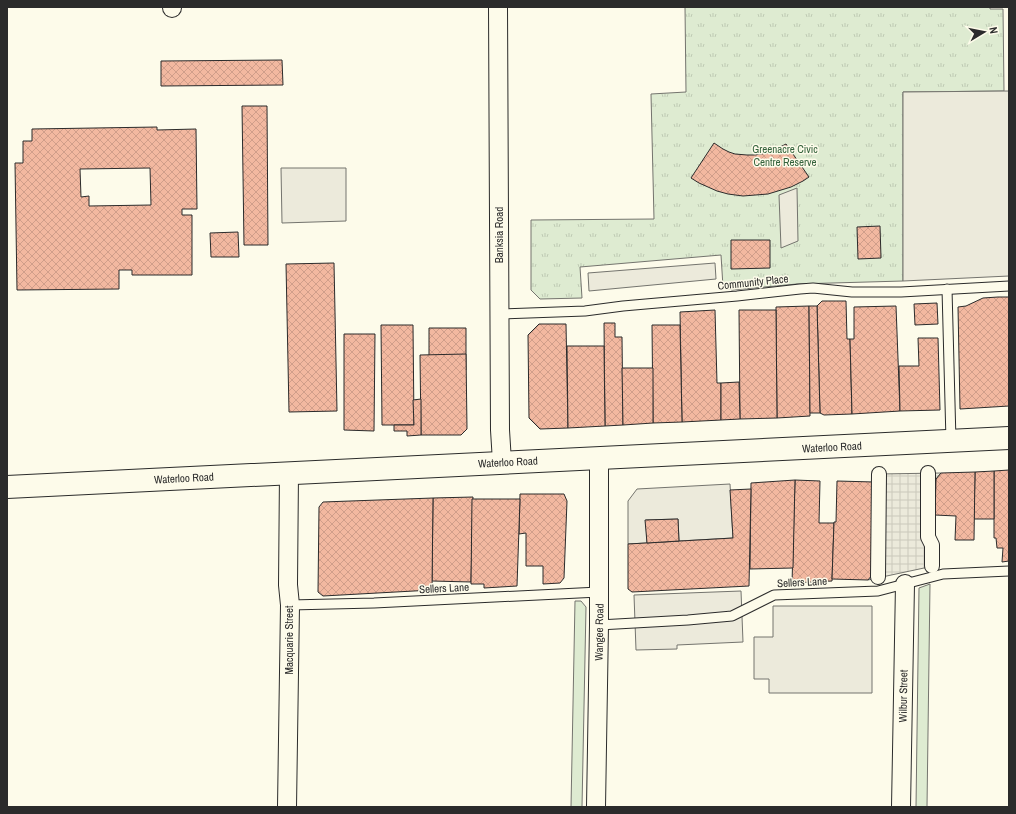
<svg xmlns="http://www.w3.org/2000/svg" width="1016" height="814" font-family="'Archivo Narrow',sans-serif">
<defs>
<pattern id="park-tufts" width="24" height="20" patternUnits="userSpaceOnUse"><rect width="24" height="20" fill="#deebd1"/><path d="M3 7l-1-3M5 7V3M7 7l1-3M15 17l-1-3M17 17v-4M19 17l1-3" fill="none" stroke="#bfcab4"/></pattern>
<pattern id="plaza-grid" width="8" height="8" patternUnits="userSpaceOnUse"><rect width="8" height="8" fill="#eceadb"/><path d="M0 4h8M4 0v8" fill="none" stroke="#cbc9bc"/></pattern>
<pattern id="building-cross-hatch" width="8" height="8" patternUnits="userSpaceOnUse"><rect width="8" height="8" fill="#f2b8a0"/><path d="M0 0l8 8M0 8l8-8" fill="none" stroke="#d09e8a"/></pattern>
</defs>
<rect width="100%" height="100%" fill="#fdfbea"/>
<g fill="#deebd1" stroke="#74746e">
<path d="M930 584 927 807H916L919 588Z"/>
<path d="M575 601H581L586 607 582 807H571Z"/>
</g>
<path fill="url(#park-tufts)" stroke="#74746e" d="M685 7H990V9H1003L1004 91 903 92V281L797 284 732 290 723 287 721 255 580 267 582 298 540 299 531 290V220L654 219 651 94 686 92Z"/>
<g fill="#eceadb" stroke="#74746e">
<path d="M1009 91V276L903 281V92Z"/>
<path d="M281 168H346V221L282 223Z"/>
<path d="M797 188 798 241 781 248 779 195Z"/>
<path d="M715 263 716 279 589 291 588 273Z"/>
<path d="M730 484 733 538 679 541 678 519 646 520 647 543 628 544V501L637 489Z"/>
<path d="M741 591 743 642 677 645V649L636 650 634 595Z"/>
<path d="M773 606H872V693H769V679H754V637H773Z"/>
</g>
<path fill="url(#plaza-grid)" stroke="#74746e" d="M941 473 936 479 934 561 938 565 868 580 879 474Z"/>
<g fill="url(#building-cross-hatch)" stroke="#2b2b2b" fill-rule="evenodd">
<path d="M282 60 283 85 161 86V61Z"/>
<path d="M242 106H267L268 245H244Z"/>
<path d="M157 127V130L196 129 197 209H182V215H192V275H132V270H119V289L17 290 15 163H23V141H32V129ZM150 168 151 205 89 206V196L81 197 80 169Z"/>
<path d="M714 143 723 149 729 152 735 154 747 155H754L768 153 786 144 809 177 803 181 791 187 768 194 743 196 728 194 717 191 699 183 691 178Z"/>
<path d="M880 226 881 258 858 259 857 227Z"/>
<path d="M238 232 239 257H211L210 233Z"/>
<path d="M731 240H770V268L731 269Z"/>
<path d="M334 263 337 411 289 412 286 264Z"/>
<path d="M998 297H1009V406L960 409 958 307 966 306 983 298Z"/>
<path d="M822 301H846L847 339H850L852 414 824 415 820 413 817 306Z"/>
<path d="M937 303 938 324 915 325 914 304Z"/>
<path d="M809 306 810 416 777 418 776 307Z"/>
<path d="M809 306H817L820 413H810Z"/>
<path d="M896 306 900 411 852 414 850 339H854V307Z"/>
<path d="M715 310 717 383H721V420L682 422 680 312Z"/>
<path d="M739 310H776L777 418 740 419Z"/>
<path d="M604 323H615V337H622L623 425 605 426Z"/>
<path d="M539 324H566L568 428 540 429 529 418 528 335Z"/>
<path d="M381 325H413L414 425H382Z"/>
<path d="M652 325H680L682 422 653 423Z"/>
<path d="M429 328H466V370L429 371Z"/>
<path d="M344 334H375L374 431 344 430Z"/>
<path d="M918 338H938L940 410 900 411 899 366H919Z"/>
<path d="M567 346H604L605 426 568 428Z"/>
<path d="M466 354 467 429 461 435H421L420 355Z"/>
<path d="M622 368H653V423L623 425Z"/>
<path d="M739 382 740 419 721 420V383Z"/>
<path d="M421 399V435L407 436V431H394V425H414L413 400Z"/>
<path d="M1009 470V561L1002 562 1003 548H997L996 538H994V471Z"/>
<path d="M994 471V519H974L975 472Z"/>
<path d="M975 472 974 540H955L956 516 935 515 936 479 941 473Z"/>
<path d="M795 480 820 481 819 523H834L832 581 792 583Z"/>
<path d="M795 480 793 568 750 569 751 483Z"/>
<path d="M837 481 874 482 872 575 868 580 832 579 834 523V522H836Z"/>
<path d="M751 489 749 586 632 592 628 589V544L733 538 730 490Z"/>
<path d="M520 494H564L567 501 564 578 560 583 543 584V566H526V533L519 534Z"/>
<path d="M473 497 471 582 432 581 433 498Z"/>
<path d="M433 498 432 590 323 596 318 592 319 507 323 502Z"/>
<path d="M472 499H520L517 586 484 588V584H471Z"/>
<path d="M678 519 679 541 647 543 645 520Z"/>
</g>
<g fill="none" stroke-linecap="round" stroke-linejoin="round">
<g stroke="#2b2b2b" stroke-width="11">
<g id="service">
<path d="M947 289 951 441"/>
<path d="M500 314 585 311 623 306 737 296 800 289 813 288 852 292H901L1009 286"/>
<path d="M290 605 374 603 599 592"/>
<path d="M599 625 688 620 732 616 774 595 878 591 943 574 1009 571"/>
</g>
</g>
<g stroke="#2b2b2b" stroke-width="16">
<g id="pedestrian">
<path d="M928 473V537L932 545V566"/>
<path d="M878 577 879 474"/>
</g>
</g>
<g stroke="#2b2b2b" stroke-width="20">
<g id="minor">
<path d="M172 7V8"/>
<path d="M498 7 500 430 502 462"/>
<path d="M287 807 290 605 288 585 289 473"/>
<path d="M596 807 599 625V458"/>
<path d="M901 807 905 584"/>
</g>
</g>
<g stroke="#2b2b2b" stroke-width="24">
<path id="secondary" d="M7 487 1009 438"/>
</g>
<use href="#service" stroke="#fdfbea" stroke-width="9"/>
<use href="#pedestrian" stroke="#fdfbea" stroke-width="14"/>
<use href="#minor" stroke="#fdfbea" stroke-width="18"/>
<use href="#secondary" stroke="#fdfbea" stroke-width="22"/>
</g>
<g text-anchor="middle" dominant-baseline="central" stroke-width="3" stroke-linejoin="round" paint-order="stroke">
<g font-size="11" fill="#34623c" stroke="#fdfbea">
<text x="785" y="149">Greenacre Civic<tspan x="785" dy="13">Centre Reserve</tspan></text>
</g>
<g font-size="11" fill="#2b2b2b" stroke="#fdfbea">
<text transform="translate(499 235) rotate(-90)">Banksia Road</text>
<text transform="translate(753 282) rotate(-6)">Community Place</text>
<text transform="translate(832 447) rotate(-3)">Waterloo Road</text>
<text transform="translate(508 462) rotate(-3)">Waterloo Road</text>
<text transform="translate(184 478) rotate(-3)">Waterloo Road</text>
<text transform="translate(802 582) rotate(-3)">Sellers Lane</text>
<text transform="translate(444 588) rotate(-3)">Sellers Lane</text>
<text transform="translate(599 632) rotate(-89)">Wangee Road</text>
<text transform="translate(289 640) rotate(-90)">Macquarie Street</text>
<text transform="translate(903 696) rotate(-89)">Wilbur Street</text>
</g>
</g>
<rect width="1016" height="814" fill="none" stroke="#2b2b2b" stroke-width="16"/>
<g transform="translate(984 32) rotate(80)" stroke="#fdfbea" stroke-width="3" paint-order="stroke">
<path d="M0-3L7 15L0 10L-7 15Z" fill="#2b2b2b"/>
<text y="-6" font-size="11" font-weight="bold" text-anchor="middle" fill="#2b2b2b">N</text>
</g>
</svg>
